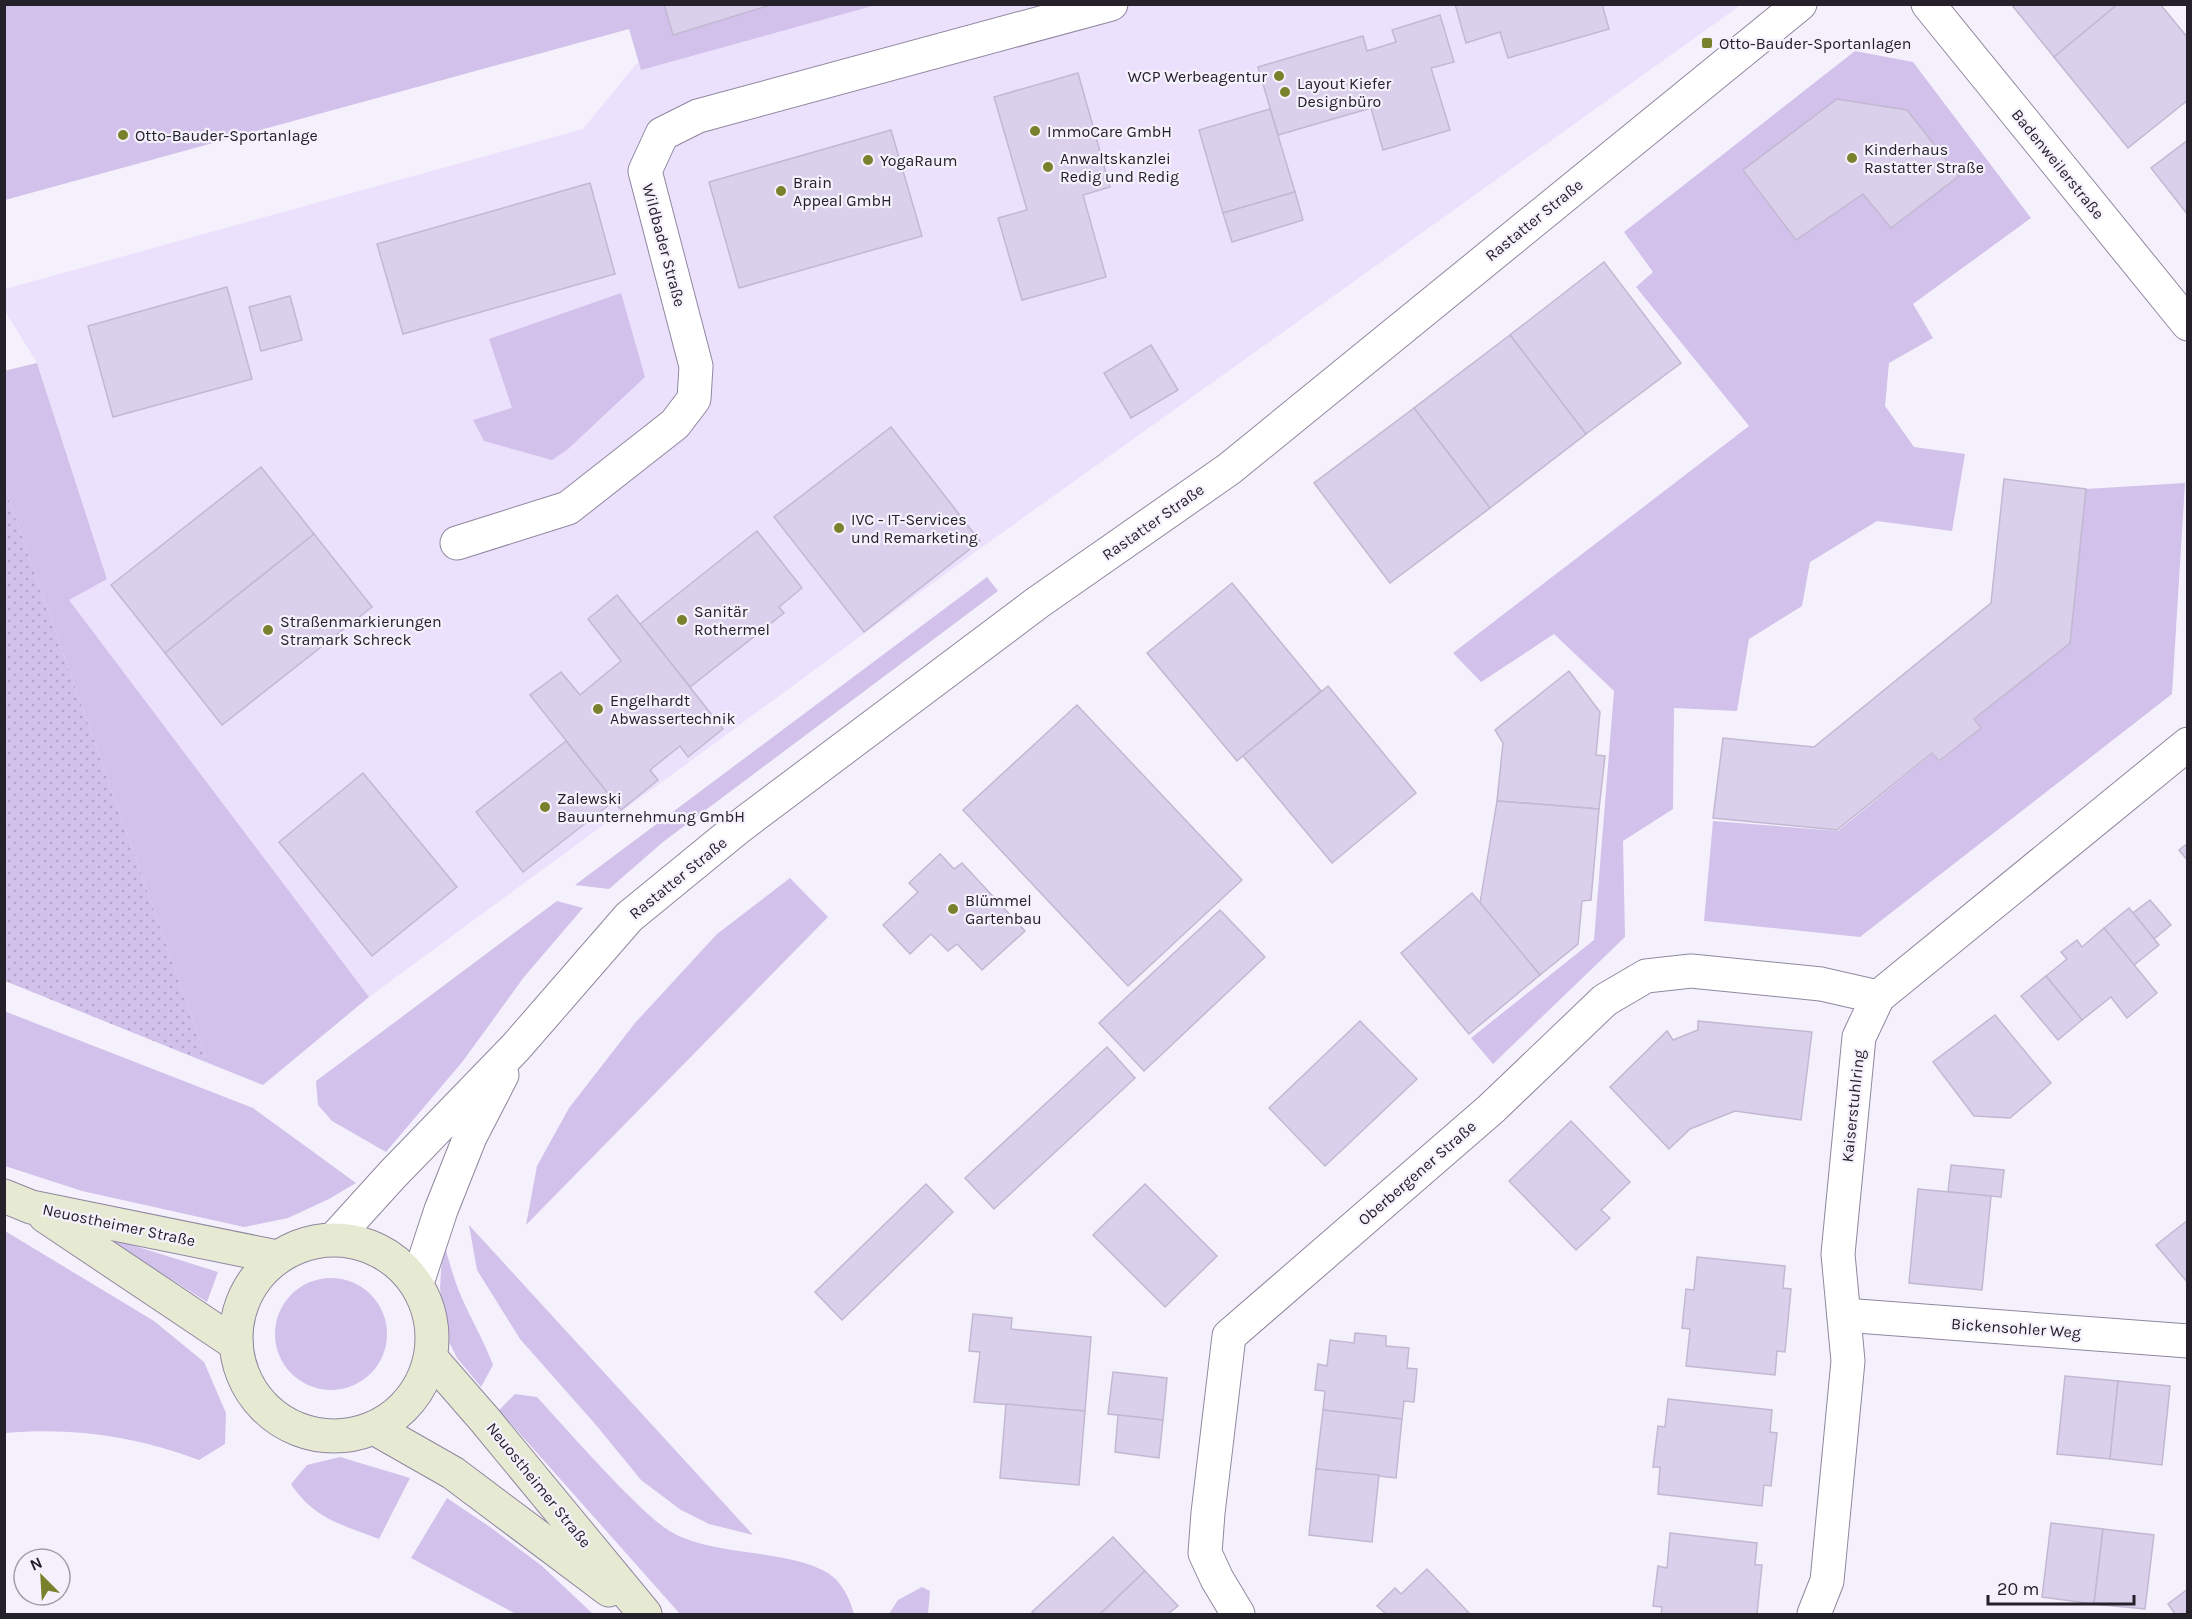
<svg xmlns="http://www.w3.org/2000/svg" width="2192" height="1619" font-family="Karla,sans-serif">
<defs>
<pattern id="garden-dots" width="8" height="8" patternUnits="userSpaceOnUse" patternTransform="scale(1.5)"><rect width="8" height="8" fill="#d1c1eb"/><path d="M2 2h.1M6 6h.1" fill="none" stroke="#b3a6ca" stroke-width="1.8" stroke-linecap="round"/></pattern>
</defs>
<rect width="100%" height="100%" fill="#f5f1fc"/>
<path fill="#ece1fd" d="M861 5H1741L978 550 369 997 68 599 107 578 37 363 5 311V289L583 129 636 64Z"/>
<g fill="#d1c1eb">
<path d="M4 5H876L641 70 629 29 5 200Z"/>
<path d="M1855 51 1913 62 2031 218 1913 304 1933 338 1889 363 1885 406 1914 447 1965 454 1952 531 1877 521 1810 562 1802 606 1749 639 1737 711 1674 708 1673 809 1623 841 1625 937 1493 1064 1471 1038 1594 940 1614 691 1554 634 1481 682 1453 653 1749 426 1636 287 1653 272 1624 232Z"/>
<path d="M621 293 645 377 568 449 552 460 484 441 473 420 512 408 489 339Z"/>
<path d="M37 363 107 579 69 600 369 997 263 1085 208 1063 5 489 4 371Z"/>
<path d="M2185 483 2172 694 1860 937 1704 921 1713 821 1838 831 1932 754 1939 762 1981 728 1975 719 2070 642 2086 489Z"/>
<path d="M987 577 998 591 663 842 609 889 575 885Z"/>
<path d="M790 878 828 917 526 1225 537 1166 569 1108 635 1023 717 934Z"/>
<path d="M557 901 583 908 524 977 463 1061 386 1152 332 1121 318 1105 316 1081Z"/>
<path d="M4 1011 253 1108 356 1183 329 1199 288 1218 244 1227 82 1191 5 1166Z"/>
<path d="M469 1225 753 1535 709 1524 681 1510 641 1480 596 1425 520 1339 477 1270Z"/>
<path d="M5 1231 154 1321 204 1362 226 1413 225 1444 199 1460C136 1436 72 1427 5 1433Z"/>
<path d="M103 1236 218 1272 207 1302Z"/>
<path d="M443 1239C449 1262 455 1284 465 1305 475 1326 485 1344 493 1365L481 1387 457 1358 444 1332 440 1288Z"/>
<circle cx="331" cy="1334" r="56"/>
<path d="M515 1394 537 1397C565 1428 592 1458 621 1488 639 1505 658 1527 681 1537 726 1556 788 1550 828 1573 842 1582 850 1599 854 1614H680L499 1410Z"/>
<path d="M340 1457 410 1478 379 1539C341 1524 314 1519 291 1484L307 1465Z"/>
<path d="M447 1498 490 1527 542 1566 593 1614H516L411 1558Z"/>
<path d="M922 1587 930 1591 928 1614H889L898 1600Z"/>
</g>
<path fill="url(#garden-dots)" d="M5 489 208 1063 5 981Z"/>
<g fill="#dbd0eb" stroke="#c2b8d2" stroke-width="1.5">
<path d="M664 4H774L673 35Z"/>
<path d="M1455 4H1602L1609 29 1508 58 1500 32 1466 43Z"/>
<path d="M2011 4H2118L2054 57Z"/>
<path d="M2118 4H2160L2188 38V100L2128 148 2054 57Z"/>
<path d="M1440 15 1454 62 1431 68 1450 130 1383 150 1371 108 1278 135 1258 67 1363 36 1367 51 1396 42 1392 30Z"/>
<path d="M1078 73 1110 187 1083 195 1106 277 1022 300 998 218 1027 210 994 97Z"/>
<path d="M1837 99 1907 110 1959 176 1891 228 1863 194 1796 240 1743 170Z"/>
<path d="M1270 109 1295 192 1223 213 1199 130Z"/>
<path d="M891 130 922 236 739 288 709 182Z"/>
<path d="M2188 140V215L2151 168Z"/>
<path d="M590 183 615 274 403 334 377 244Z"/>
<path d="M1295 192 1303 220 1232 242 1223 213Z"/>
<path d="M1604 262 1681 363 1586 434 1510 335Z"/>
<path d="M227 287 252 379 113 417 88 326Z"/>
<path d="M290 296 302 340 261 351 249 307Z"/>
<path d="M1510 335 1586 434 1490 508 1414 408Z"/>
<path d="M1151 345 1178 390 1131 418 1104 373Z"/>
<path d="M1414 408 1490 508 1390 583 1314 483Z"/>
<path d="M891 427 980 541 864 632 774 517Z"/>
<path d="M261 467 314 534 165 653 111 585Z"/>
<path d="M2004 479 2086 489 2070 643 1974 719 1981 728 1939 761 1932 753 1837 830 1713 818 1723 738 1814 747 1991 603Z"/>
<path d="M757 531 802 588 779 607 784 613 690 687 640 624Z"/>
<path d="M314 534 372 607 222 725 165 653Z"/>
<path d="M1232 583 1321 691 1237 761 1147 653Z"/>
<path d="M617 595 723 729 688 757 680 746 650 770 658 780 621 810 530 695 561 672 580 695 621 661 588 619Z"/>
<path d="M1569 671 1600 712 1596 755 1605 756 1599 809 1497 801 1503 743 1495 730Z"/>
<path d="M1328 686 1416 793 1332 863 1243 756Z"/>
<path d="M1077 705 1242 880 1128 986 963 810Z"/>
<path d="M566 741 614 801 523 872 476 812Z"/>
<path d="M363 773 457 887 372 956 279 842Z"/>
<path d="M1497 801 1599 809 1591 900 1582 901 1578 944 1540 975 1480 903Z"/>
<path d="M2188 843V861L2179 850Z"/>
<path d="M940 854 954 869 962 863 1025 931 982 970 957 944 948 951 931 934 910 954 883 925 918 892 909 883Z"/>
<path d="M1472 893 1540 975 1469 1034 1401 953Z"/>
<path d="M2150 900 2171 925 2154 939 2133 913Z"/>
<path d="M2129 908 2159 945 2134 965 2104 928Z"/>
<path d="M1220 910 1265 957 1144 1071 1099 1023Z"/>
<path d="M2104 928 2157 993 2127 1018 2111 997 2082 1020 2046 976 2067 959 2061 952 2077 940 2082 947Z"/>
<path d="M2046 976 2082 1020 2058 1040 2021 996Z"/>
<path d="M1995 1015 2051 1083 2010 1118 1974 1116 1933 1062Z"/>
<path d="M1360 1021 1417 1079 1325 1166 1269 1108Z"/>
<path d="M1698 1021 1812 1032 1801 1120 1735 1111 1690 1129 1669 1149 1610 1087 1667 1031 1673 1040 1698 1030Z"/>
<path d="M1107 1047 1135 1078 994 1209 965 1178Z"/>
<path d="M1571 1121 1630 1182 1601 1210 1610 1218 1576 1250 1509 1181Z"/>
<path d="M1951 1165 2004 1170 2001 1197 1948 1192Z"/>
<path d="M926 1184 953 1212 842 1320 815 1292Z"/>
<path d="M1145 1184 1217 1256 1165 1307 1093 1235Z"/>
<path d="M1918 1189 1991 1196 1982 1290 1909 1283Z"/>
<path d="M2188 1220V1283L2156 1245Z"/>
<path d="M1697 1257 1785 1266 1783 1288 1791 1289 1785 1352 1777 1351 1775 1375 1686 1366 1690 1329 1682 1328 1686 1289 1694 1290Z"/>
<path d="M973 1314 1012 1318 1011 1329 1091 1337 1085 1411 974 1402 980 1352 969 1351Z"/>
<path d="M1355 1333 1386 1336V1346L1409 1348 1407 1368 1417 1369 1414 1402 1404 1401 1402 1419 1323 1410 1325 1391 1315 1390 1318 1364 1327 1366 1330 1340 1354 1343Z"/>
<path d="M1113 1372 1167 1378 1163 1420 1108 1414Z"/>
<path d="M2065 1376 2118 1381 2110 1459 2057 1454Z"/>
<path d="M2118 1381 2170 1386 2162 1465 2110 1459Z"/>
<path d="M1668 1399 1772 1410 1770 1432 1777 1433 1771 1486 1764 1485 1762 1506 1658 1494 1660 1467H1653L1658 1426 1665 1427Z"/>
<path d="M1006 1404 1085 1411 1079 1485 1000 1478Z"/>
<path d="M1323 1410 1402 1419 1396 1478 1316 1469Z"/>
<path d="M1118 1415 1163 1420 1159 1458 1115 1452Z"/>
<path d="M1316 1469 1379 1475 1372 1542 1309 1535Z"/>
<path d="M2051 1523 2103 1529 2094 1604 2042 1597Z"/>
<path d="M2103 1529 2154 1535 2145 1609 2094 1604Z"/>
<path d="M1670 1533 1757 1543 1755 1565H1762L1757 1614H1661L1662 1607 1653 1606 1658 1566 1667 1568Z"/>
<path d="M1113 1537 1145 1571 1100 1614H1035L1032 1612Z"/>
<path d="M1427 1569 1470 1614H1383L1385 1613 1377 1606 1395 1588 1401 1594Z"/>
<path d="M1145 1571 1178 1606 1168 1614H1100Z"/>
<path d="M2188 1589V1613L2175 1614 2168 1604Z"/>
</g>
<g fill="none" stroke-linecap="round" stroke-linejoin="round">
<g stroke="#90879f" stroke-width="35">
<g id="street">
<path d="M1928 4 2188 324"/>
<path d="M457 543 568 508 675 424 694 399 696 366 645 171 662 134 698 116 1111 4"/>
<path d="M334 1239 392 1175 516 1047 629 917 739 827 1037 603 1229 469 1800 4"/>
<path d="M417 1283 441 1210 470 1137 502 1075"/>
<path d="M1844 1315 2188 1341"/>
<path d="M1238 1614 1217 1579 1205 1553 1208 1513 1229 1336 1491 1109 1605 1000 1646 976 1691 971 1821 984 1878 997"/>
<path d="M1814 1614 1827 1581 1848 1361 1838 1254 1859 1037 1878 997 2188 744"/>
</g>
</g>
<g stroke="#90879f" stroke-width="35">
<g id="secondary">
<path d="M4 1196 31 1207 277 1257"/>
<path d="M45 1216 236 1344"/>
<circle cx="334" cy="1338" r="98"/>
<path d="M431 1358 485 1420 645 1614"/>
<path d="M374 1428 453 1473 609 1590"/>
</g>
</g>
<use href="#street" stroke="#fff" stroke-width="33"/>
<use href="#secondary" stroke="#e7ead3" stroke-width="33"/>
</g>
<g fill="#7a812c" stroke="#f5f1fc" stroke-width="2">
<rect x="1701" y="37" width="12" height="12" rx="3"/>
<circle cx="1279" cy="76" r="6"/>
<circle cx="1285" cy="92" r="6"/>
<circle cx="1035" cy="131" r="6"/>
<circle cx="123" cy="135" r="6"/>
<circle cx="1852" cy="158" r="6"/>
<circle cx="868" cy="160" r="6"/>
<circle cx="1048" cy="167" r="6"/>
<circle cx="781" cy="191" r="6"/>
<circle cx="839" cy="528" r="6"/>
<circle cx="682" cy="620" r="6"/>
<circle cx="268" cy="630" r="6"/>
<circle cx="598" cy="709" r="6"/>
<circle cx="545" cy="807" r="6"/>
<circle cx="953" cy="909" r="6"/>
</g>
<g text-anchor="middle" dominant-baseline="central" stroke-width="4.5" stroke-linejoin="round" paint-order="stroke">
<g font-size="16" fill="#25212b" stroke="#f5f1fc" text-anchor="start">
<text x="1719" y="43">Otto-Bauder-Sportanlagen</text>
<text x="1267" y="76" text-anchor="end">WCP Werbeagentur</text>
<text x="1297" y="83">Layout Kiefer<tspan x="1297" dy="18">Designbüro</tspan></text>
<text x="1047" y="131">ImmoCare GmbH</text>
<text x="135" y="135">Otto-Bauder-Sportanlage</text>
<text x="1864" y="149">Kinderhaus<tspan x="1864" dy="18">Rastatter Straße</tspan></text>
<text x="1060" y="158">Anwaltskanzlei<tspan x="1060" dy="18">Redig und Redig</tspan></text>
<text x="880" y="160">YogaRaum</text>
<text x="793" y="182">Brain<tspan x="793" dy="18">Appeal GmbH</tspan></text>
<text x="851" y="519">IVC - IT-Services<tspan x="851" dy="18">und Remarketing</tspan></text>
<text x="694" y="611">Sanitär<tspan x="694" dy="18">Rothermel</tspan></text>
<text x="280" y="621">Straßenmarkierungen<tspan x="280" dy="18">Stramark Schreck</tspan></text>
<text x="610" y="700">Engelhardt<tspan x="610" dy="18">Abwassertechnik</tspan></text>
<text x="557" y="798">Zalewski<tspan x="557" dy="18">Bauunternehmung GmbH</tspan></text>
<text x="965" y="900">Blümmel<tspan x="965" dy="18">Gartenbau</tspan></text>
</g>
<g font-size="16" fill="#25212b" stroke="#f5f1fc">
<text transform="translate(2058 164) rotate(51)">Badenweilerstraße</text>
<text transform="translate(1534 220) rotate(-39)">Rastatter Straße</text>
<text transform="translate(664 245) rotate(75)">Wildbader Straße</text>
<text transform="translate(1153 522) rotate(-35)">Rastatter Straße</text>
<text transform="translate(678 878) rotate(-39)">Rastatter Straße</text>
<text transform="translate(1853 1106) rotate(-84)">Kaiserstuhlring</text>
<text transform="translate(1417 1173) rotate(-41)">Oberbergener Straße</text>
<text transform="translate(119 1225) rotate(12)">Neuostheimer Straße</text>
<text transform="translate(2016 1328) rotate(4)">Bickensohler Weg</text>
<text transform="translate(539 1485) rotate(51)">Neuostheimer Straße</text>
</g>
</g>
<rect width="2192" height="1619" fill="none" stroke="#25212b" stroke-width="12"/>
<g transform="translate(42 1577) rotate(336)"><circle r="28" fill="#f5f1fc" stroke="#a29ea8" stroke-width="1.5"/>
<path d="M0-4.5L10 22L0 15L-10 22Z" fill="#7a812c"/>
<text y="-9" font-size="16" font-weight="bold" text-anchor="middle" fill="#25212b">N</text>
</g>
<path d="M1988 1595v9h146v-9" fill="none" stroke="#25212b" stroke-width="3"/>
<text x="1997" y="1595" font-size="18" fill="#25212b" stroke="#f5f1fc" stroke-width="4.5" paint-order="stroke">20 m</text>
</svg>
